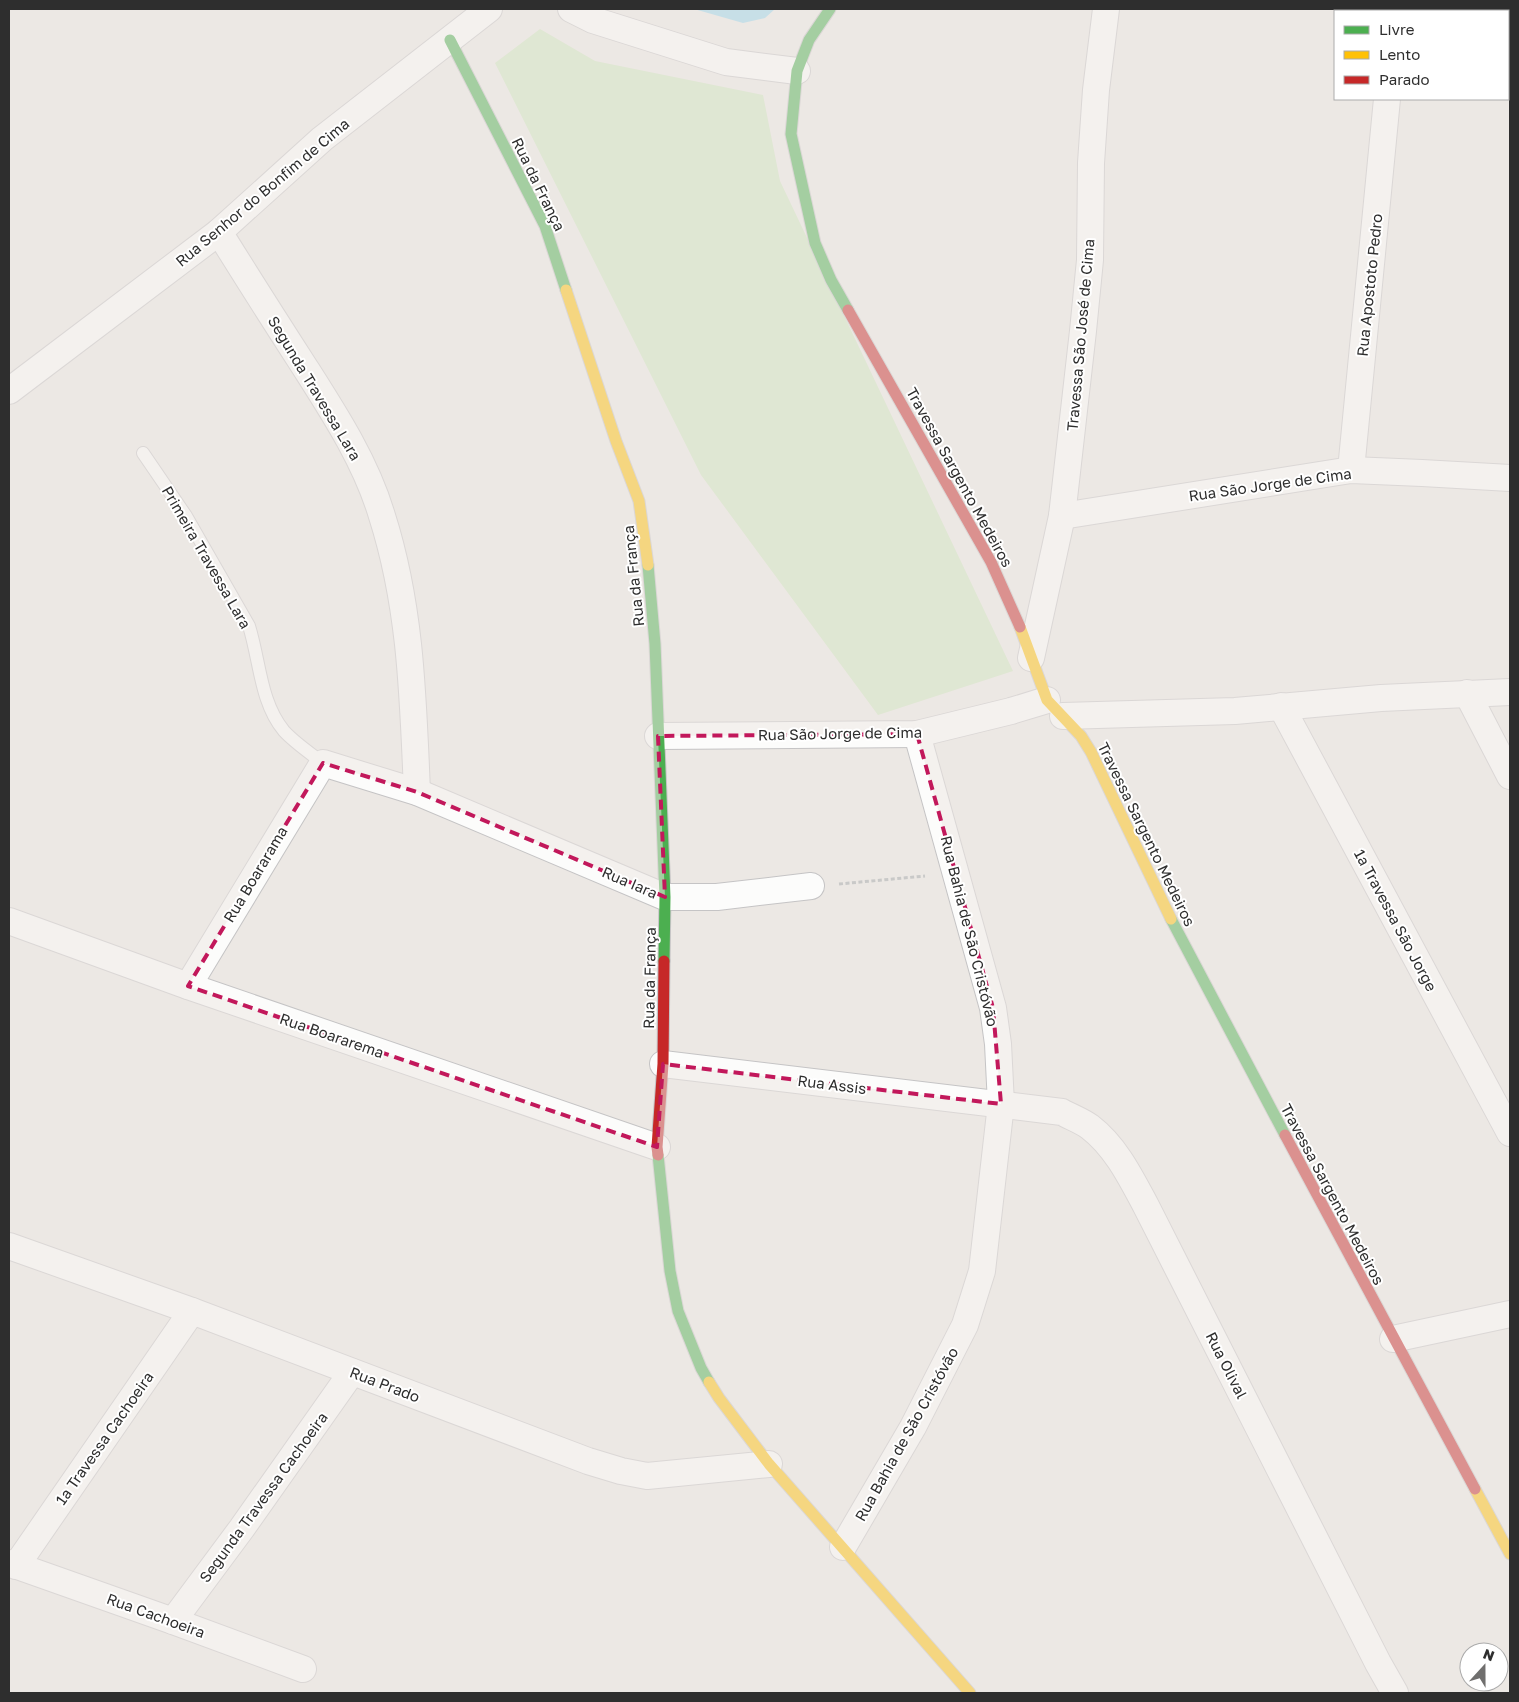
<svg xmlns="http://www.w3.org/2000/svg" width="1519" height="1702" font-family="'Golos Text',sans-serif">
<rect width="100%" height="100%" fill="#ece8e4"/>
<path fill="#cee6be" d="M540 29 595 61 763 95 780 181 1013 671 878 715 701 475 495 63Z"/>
<path fill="#99d6ec" d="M694 9H775L765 18 743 23Z"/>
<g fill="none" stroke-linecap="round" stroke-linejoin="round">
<g stroke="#c5c4c5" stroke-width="14">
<path id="lane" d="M143 453 186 516 249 626C260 661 260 702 284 731 295 743 310 753 323 763"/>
</g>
<g stroke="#c5c4c5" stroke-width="28">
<g id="street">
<path d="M571 9 593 20 726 62 797 71"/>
<path d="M1394 11 1395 9"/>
<path d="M219 232C247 277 275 321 304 366 334 413 366 462 382 516 411 607 413 697 417 792"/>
<path d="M9 391 219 232 322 139 489 9"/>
<path d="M1351 470 1387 99"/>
<path d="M1062 516 1351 470 1422 473 1510 478"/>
<path d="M1031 658 1062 516 1083 331 1090 260 1091 163 1096 90 1106 9"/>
<path d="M1467 693 1510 776"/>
<path d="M1281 706 1510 1133"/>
<path d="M1063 716 1235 711 1381 698 1510 692"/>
<path d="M658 736 917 734 1011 711 1047 700"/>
<path d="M9 921 188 986 657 1147"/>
<path d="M188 986 323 763 417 792 665 897H717L811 886"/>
<path d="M663 1064 1062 1112C1071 1117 1082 1121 1090 1127 1116 1147 1131 1178 1146 1206L1378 1663 1395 1693"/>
<path d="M9 1246 192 1311 588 1461 621 1471 647 1476 769 1464"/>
<path d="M1393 1339 1510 1314"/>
<path d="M843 1547 913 1427 965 1325 982 1271 1001 1104 998 1044 993 1008 917 734"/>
<path d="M9 1563 173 1621 303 1669"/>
<path d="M16 1566 192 1311"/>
<path d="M173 1621 242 1528 352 1372"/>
</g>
</g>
<g stroke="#c5c4c5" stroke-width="13">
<g id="fast">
<path d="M830 9 809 40 797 71 791 134 815 243 831 280 848 310"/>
<path d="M450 40 545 226 566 290"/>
<path d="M648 565 655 644 665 897 664 961"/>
<path d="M1171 919 1285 1135"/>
<path d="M658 1155 670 1271 678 1311 701 1368 709 1382"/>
</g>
</g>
<g stroke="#c5c4c5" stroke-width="13">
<g id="slow">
<path d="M566 290 616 441 639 501 648 565"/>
<path d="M1020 627 1047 700 1081 736 1091 752 1171 919"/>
<path d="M709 1382 719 1398 769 1464 970 1693"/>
<path d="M1475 1489 1510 1554"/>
</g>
</g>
<g stroke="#c5c4c5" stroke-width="13">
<g id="jam">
<path d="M848 310 991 562 1020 627"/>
<path d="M1285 1135 1475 1489"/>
<path d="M658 1155 657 1147 663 1064 664 961"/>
</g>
</g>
<path stroke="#c9c9c8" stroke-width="3" stroke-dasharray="4 2.5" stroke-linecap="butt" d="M839 884 925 876"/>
<use href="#lane" stroke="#fcfcfb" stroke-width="12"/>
<use href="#street" stroke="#fcfcfb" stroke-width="26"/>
<use href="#fast" stroke="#4caf50" stroke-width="11"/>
<use href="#slow" stroke="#ffc107" stroke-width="11"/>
<use href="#jam" stroke="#c62828" stroke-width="11"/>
</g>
<path d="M0 0H1519V1702H0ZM917 734 993 1008 1001 1104 663 1064 657 1147 188 986 323 763 417 792 665 897 658 736Z" fill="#ece8e4" fill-opacity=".55" fill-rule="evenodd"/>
<path fill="none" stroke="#c2185b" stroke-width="4" stroke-dasharray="10 6" stroke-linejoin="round" d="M917 734 993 1008 1001 1104 663 1064 657 1147 188 986 323 763 417 792 665 897 658 736Z"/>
<g text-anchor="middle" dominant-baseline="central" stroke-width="4" stroke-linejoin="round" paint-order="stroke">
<g font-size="15" fill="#2e2e2e" stroke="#fff">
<text transform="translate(539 184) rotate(64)">Rua da França</text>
<text transform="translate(262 192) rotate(-40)">Rua Senhor do Bonfim de Cima</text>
<text transform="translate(1369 285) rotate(-84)">Rua Apostoto Pedro</text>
<text transform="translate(1080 335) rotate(-85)">Travessa São José de Cima</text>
<text transform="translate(315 388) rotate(59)">Segunda Travessa Lara</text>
<text transform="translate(960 477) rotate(61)">Travessa Sargento Medeiros</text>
<text transform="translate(1270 484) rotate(-8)">Rua São Jorge de Cima</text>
<text transform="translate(207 557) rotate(60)">Primeira Travessa Lara</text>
<text transform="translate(633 576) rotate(-96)">Rua da França</text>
<text transform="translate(840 733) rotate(-1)">Rua São Jorge de Cima</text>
<text transform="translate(1147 834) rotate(64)">Travessa Sargento Medeiros</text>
<text transform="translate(255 874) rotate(-59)">Rua Boararama</text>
<text transform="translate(630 882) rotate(23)">Rua Iara</text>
<text transform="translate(1396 920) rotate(62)">1ª Travessa São Jorge</text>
<text transform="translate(970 931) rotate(76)">Rua Bahia de São Cristóvão</text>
<text transform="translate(649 978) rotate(-89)">Rua da França</text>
<text transform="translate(332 1035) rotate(19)">Rua Boararema</text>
<text transform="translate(832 1084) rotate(7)">Rua Assis</text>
<text transform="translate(1333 1194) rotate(62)">Travessa Sargento Medeiros</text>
<text transform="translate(1227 1365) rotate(63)">Rua Olival</text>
<text transform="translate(385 1384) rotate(21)">Rua Prado</text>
<text transform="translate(906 1434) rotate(-61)">Rua Bahia de São Cristóvão</text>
<text transform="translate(104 1438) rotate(-55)">1ª Travessa Cachoeira</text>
<text transform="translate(263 1497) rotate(-54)">Segunda Travessa Cachoeira</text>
<text transform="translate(156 1615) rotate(20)">Rua Cachoeira</text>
</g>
</g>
<rect width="1519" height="1702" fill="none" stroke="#2e2e2e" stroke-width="20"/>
<rect x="1334" y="10" width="175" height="90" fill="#ffffff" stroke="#ababab"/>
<rect x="1344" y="26" width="25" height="8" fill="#4caf50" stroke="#ababab"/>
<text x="1379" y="35" font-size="15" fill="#2e2e2e">Livre</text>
<rect x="1344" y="51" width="25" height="8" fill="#ffc107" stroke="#ababab"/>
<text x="1379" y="60" font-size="15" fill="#2e2e2e">Lento</text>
<rect x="1344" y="76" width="25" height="8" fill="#c62828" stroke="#ababab"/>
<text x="1379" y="85" font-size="15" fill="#2e2e2e">Parado</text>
<g transform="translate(1484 1667) rotate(21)"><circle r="24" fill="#ffffff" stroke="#ababab"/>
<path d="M0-4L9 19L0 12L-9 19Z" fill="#706f6e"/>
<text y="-8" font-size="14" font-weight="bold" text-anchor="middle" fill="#2e2e2e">N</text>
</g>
</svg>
